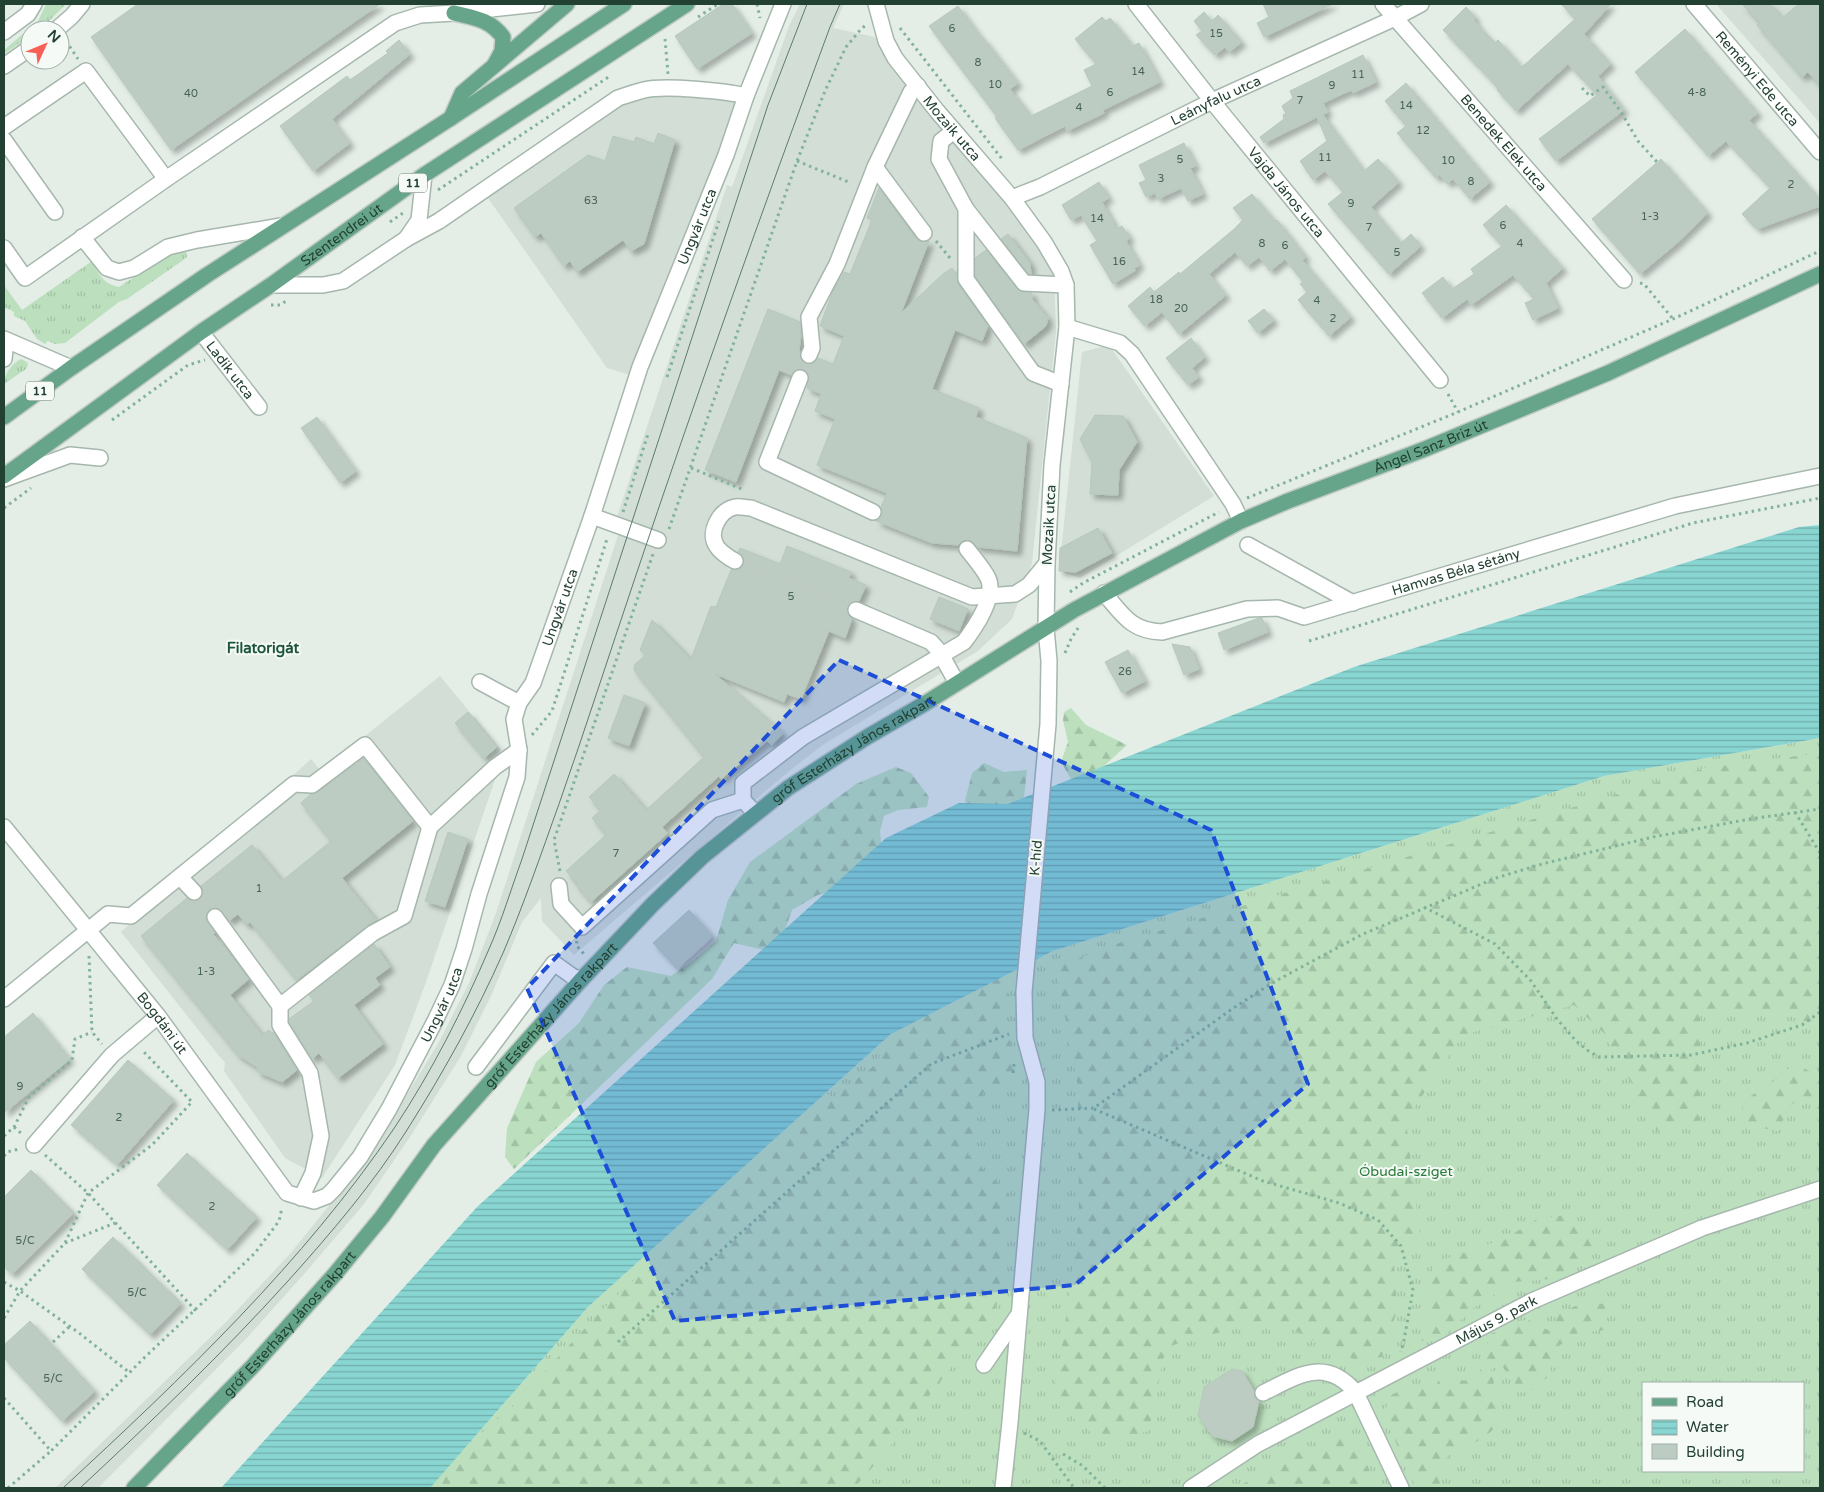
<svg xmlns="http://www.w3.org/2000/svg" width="1824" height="1492" font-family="'Varela Round',sans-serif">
<defs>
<pattern id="grass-tufts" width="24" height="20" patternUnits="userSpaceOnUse" patternTransform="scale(1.25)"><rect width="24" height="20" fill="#bce0be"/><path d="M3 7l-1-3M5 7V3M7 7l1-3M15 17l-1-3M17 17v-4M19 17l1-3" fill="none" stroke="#a1c1a4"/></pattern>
<pattern id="forest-firs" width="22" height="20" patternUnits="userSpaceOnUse" patternTransform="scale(1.25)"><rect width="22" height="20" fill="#bce0be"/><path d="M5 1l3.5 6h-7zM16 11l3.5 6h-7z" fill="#a1c1a4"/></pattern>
<pattern id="water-rules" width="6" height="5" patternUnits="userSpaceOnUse" patternTransform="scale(1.25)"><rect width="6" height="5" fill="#89d5d2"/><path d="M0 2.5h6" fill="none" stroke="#70aeab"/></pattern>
<filter id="shadow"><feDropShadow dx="4.5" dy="4.5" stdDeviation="2.5" flood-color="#0004"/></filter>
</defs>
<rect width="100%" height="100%" fill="#e4eee7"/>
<g fill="#d2ded6">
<path d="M800 4H844L833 28 875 37 938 123 1027 230 1054 272 1056 331 1032 563 1012 619 978 651 824 744 788 772 574 955 542 921 541 898 522 922 491 996 461 1056 410 1137 364 1204 305 1273 245 1340 98 1488H55L226 1322 289 1255 345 1186 389 1124 439 1042 469 983 496 913 620 529 615 523 727 185 732 187 789 26Z"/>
<path d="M1716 4H1820V123Z"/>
<path d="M646 89 746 96 633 376 607 368 488 198 620 103Z"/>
<path d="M1109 345 1214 496 1080 578 1059 571 1082 352Z"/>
<path d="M440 676 501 750 490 762 498 771 425 985 395 1065 322 1178 285 1158 224 1071 225 1062 219 1056 121 932 311 759 321 771Z"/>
</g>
<g fill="url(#grass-tufts)" fill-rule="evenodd">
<path d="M46 4H66L44 26 38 30H30V36L4 54V50L38 21Z"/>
<path d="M186 250 187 257 182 261 127 299 119 302 65 343 55 344 48 341 45 344 37 339 25 321 14 316V312L4 307V285L22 310 92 261C99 274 103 284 119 287L170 253Z"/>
<path d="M21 359 27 362 28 365 26 369 4 384C4 374 12 363 21 359Z"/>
<path d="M1820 738V1488H430L588 1307 891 1034 1053 951 1604 776ZM1643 1383H1803V1471H1643Z"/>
</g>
<g fill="url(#forest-firs)">
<path d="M1071 708 1086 725 1127 745 1091 778 1072 781 1061 762 1068 742 1063 720 1064 712Z"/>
<path d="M1820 753V1027L1775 1011 1700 1012V1120L1658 1132 1604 1033 1574 1005 1463 1035 1406 1120 1420 1236 1394 1263 1397 1311 1382 1357 1359 1361 1332 1351 1273 1318 1166 1347 1149 1431 1104 1443 1052 1400 1063 1340 1079 1216 1078 1087 1056 967 1122 942 1705 768Z"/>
<path d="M984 763 1004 772 1027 770 1023 807 970 814 965 801 972 773Z"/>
<path d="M896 767 911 773 929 797 927 807 898 810 884 816 880 831 883 862 862 884 818 895 792 910 777 953 734 943 712 979 514 1169 505 1157 507 1128 536 1062 579 1023 604 985 627 967 671 976 694 960 716 941 728 900 750 862 856 784Z"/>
<path d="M1006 961 1008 991 1005 1018 1017 1075 984 1091 968 1155 1008 1193 1004 1278 994 1312 884 1454 854 1488H418L512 1407 600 1312 681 1235 721 1167 802 1084 834 1097 875 1065 899 1020 960 1008 962 989Z"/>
<path d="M1795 1063 1814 1074 1820 1072V1122L1814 1114 1817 1096 1792 1104 1777 1131 1739 1124 1743 1101 1777 1079Z"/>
<path d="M1567 1215 1590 1227 1599 1251 1550 1279 1514 1282 1472 1309 1445 1335 1421 1341 1427 1317 1426 1286 1437 1262 1506 1238 1537 1219Z"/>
<path d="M1582 1303 1608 1304 1604 1330 1578 1333 1554 1349 1550 1375 1532 1390 1522 1393 1502 1366 1491 1369 1499 1407 1498 1426 1480 1440 1447 1455 1439 1488H1416L1384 1416 1389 1396 1406 1388H1434L1445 1371 1464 1381 1480 1371 1490 1334 1527 1319 1548 1330 1560 1313Z"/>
<path d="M1347 1436 1364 1458 1377 1488H1236L1291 1455Z"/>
</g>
<path fill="url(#water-rules)" d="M1820 525V738L1604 776 1053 951 891 1034 588 1307 430 1488H221L477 1207 886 838 959 803 1008 804 1354 667 1799 527Z"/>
<g fill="#bcccc2" stroke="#b6c8bd" filter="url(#shadow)">
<path d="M138 4H380L171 150 91 37Z"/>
<path d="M723 4H732L752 33 697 69 675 36Z"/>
<path d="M1263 4H1333L1264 37 1257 23 1269 17Z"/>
<path d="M1561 4H1611L1584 34 1611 64 1598 76 1624 110 1556 161 1539 139 1597 95 1568 64 1516 111 1497 90 1498 88 1443 30 1466 7 1476 18 1474 20 1484 32 1495 43 1498 40 1522 67 1575 19Z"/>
<path d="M1742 4H1769L1782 18 1799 4H1820V86L1808 72 1802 77 1757 25 1760 23Z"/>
<path d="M958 6 983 40 984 39 1018 83 1010 89 1031 116 1092 86 1084 70 1096 64 1075 39 1102 17 1106 21 1110 18 1133 46 1139 43 1160 82 1103 110 1104 113 1067 131 1065 126 1018 150 995 118 997 117 929 26Z"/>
<path d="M1204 12 1212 21 1218 15 1242 42 1229 52 1225 47 1215 55 1196 35 1202 31 1194 21Z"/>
<path d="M1685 29 1758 113 1749 120 1820 199V206L1757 229 1742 214 1770 188 1726 141 1708 156 1635 72Z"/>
<path d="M399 40 410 54 332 119 350 143 313 171 280 126 347 76 350 80 388 53 386 51Z"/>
<path d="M1363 55 1376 82 1353 93 1351 90 1323 103 1328 112 1323 115 1364 171 1378 159 1399 182 1371 207 1401 243 1411 234 1421 246 1389 274 1328 204 1343 192 1325 171 1313 180 1300 161 1327 141 1317 117 1264 143 1260 137 1284 119 1283 115 1286 114 1282 106 1293 98 1290 91Z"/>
<path d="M1406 83 1490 182 1470 199 1453 179 1448 184 1440 175 1436 178 1397 133 1406 126 1385 101Z"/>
<path d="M658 133 675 140 644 244 631 251 623 240 577 272 570 261 564 266 541 233 535 237 514 208 588 155 605 161 613 136 634 142 636 137 654 144Z"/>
<path d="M1184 143 1196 166 1190 168 1203 194 1188 201 1181 188 1158 199 1155 193 1146 197 1139 183 1146 180 1139 165Z"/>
<path d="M1661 159 1708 213 1677 243 1640 274 1592 219Z"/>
<path d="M1099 182 1109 198 1102 202 1117 229 1122 226 1130 238 1126 241 1140 265 1134 268 1136 270 1113 284 1090 245 1097 241 1081 215 1071 220 1062 205Z"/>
<path d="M879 188 916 239 921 242 929 241 901 313 943 274 952 268 955 273 957 272 958 284 988 326 982 341 955 330 932 389 979 408 976 417 1027 438 1017 551 978 547 971 541 966 540 962 541 958 545 932 543 876 521 882 516 881 507 887 493 817 465 835 419 815 411 821 394 807 388 809 376 803 369 795 370 791 375 779 370 736 482 705 470 768 309 800 322 801 335 799 351H800V357L802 361 811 364 818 358 833 364 844 336 820 326 833 291 844 272 850 274 872 220 867 218Z"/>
<path d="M1252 194 1275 221 1277 220 1306 257 1302 260 1351 317 1329 336 1298 300 1307 292 1300 284 1303 282 1285 259 1270 271 1259 257 1247 266 1235 252 1209 274 1226 295 1179 334 1162 312 1145 326 1128 306 1150 287 1154 292 1179 272 1180 274 1233 230 1243 220 1233 208Z"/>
<path d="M1506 205 1563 268 1546 283 1558 308 1533 320 1525 303 1534 299 1513 275 1471 305 1467 299 1442 318 1422 293 1443 277 1452 289 1474 274 1471 269 1502 246 1483 225Z"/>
<path d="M1008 234 1030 263 1031 274H1029L1001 239Z"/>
<path d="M986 250 1017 289 1023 292 1032 293V299L1048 318 1046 326 1024 344 975 276V258Z"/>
<path d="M1264 309 1274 320 1258 333 1248 321Z"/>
<path d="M1191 338 1205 357 1192 368 1199 377 1188 385 1166 358Z"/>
<path d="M1095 415 1123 416 1137 442 1119 470 1118 495 1090 494 1092 462 1080 439Z"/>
<path d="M317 417 356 471 340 483 301 428Z"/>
<path d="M1098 528 1112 553 1076 572 1059 571 1060 548Z"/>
<path d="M787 546 851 572 849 578 866 585 859 601 851 602 847 607 848 615 852 619 845 638 829 631 801 699 787 694 784 702 715 674 783 733 772 745 767 741 721 779 719 776 662 827 668 833 591 902 575 884 577 883 566 871 606 835 592 818 601 810 589 797 614 774 646 810 704 757 634 670 635 664 646 655 640 650 652 620 691 659 711 606 716 607 731 570 739 569 743 565V557L738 552 740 548 780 564Z"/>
<path d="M939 597 968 609 959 631 930 619Z"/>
<path d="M1259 618H1262L1268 632 1224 650 1218 633Z"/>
<path d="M1172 644 1190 647 1199 669 1184 675Z"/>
<path d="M1128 650 1145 681 1122 693 1105 662Z"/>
<path d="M624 695 645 703 629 746 608 738Z"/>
<path d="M468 712 497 747 484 758 455 723Z"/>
<path d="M363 758 413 821 342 878 376 920 367 926 297 980 250 922 247 925 238 914 229 921 218 908 210 909 206 914V918L215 933 213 934 249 979 230 995 262 1035 269 1030 272 1033 273 1032 297 1070 282 1082 258 1072 257 1067 238 1055 141 936 187 898 192 901 200 899 203 894 201 886 252 845 282 881 331 841 301 803 311 794 318 792Z"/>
<path d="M448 832 468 839 445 907 425 901Z"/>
<path d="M689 910 713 936 677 969 653 943Z"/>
<path d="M374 944 390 967 375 978 380 985 354 1005 383 1044 338 1078 319 1053 312 1059 289 1022V1019L314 1001 309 995Z"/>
<path d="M33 1013 70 1059 4 1113V1037Z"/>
<path d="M128 1060 174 1100 117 1165 71 1125Z"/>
<path d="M187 1153 257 1217 227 1250 157 1185Z"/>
<path d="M31 1170 74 1213 12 1274 4 1267V1197Z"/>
<path d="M113 1237 181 1303 150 1335 82 1269Z"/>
<path d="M30 1321 95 1391 62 1421 4 1358V1345Z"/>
<path d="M1232 1369 1242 1371 1254 1391 1255 1398 1259 1401 1253 1427 1232 1441 1212 1436 1198 1416 1204 1387Z"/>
</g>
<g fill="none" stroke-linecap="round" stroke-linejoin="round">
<g stroke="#bdcbc3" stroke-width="15" stroke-dasharray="15 8" stroke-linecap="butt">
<path d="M800 378 809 355"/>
<path d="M735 561 856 610"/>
<path d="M194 892 215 917"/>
</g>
<g stroke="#a6b7ad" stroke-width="18">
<g id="minor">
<path id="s1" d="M876 4 886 41 895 58 937 111 1012 198 1044 242 1061 271 1066 285 1067 327 1052 465 1047 563 1046 628 1049 661 1048 724 1024 992 1025 1038 1037 1082V1109L1010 1422 1003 1488"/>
<path id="s2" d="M1136 4 1212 101 1440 380"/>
<path id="s3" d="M1383 4 1624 280"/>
<path id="s4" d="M1694 4 1820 152"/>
<path d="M56 30 72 16 82 4"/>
<path d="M4 32 28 14 34 4"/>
<path d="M4 66 30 48"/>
<path d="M4 127 86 71 166 179"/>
<path d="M954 131 941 141 939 159 966 209 1024 283 1066 285"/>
<path d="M4 140 55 212"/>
<path d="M875 167 924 233"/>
<path id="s5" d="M1012 198 1040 187 1212 101 1395 18 1421 4"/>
<path d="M966 209V279L1033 373 1061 384"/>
<path d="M82 237 107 268 119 272 134 268 168 247 197 240 281 226"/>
<path d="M406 239 439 221 618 98C627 95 636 92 644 90 664 85 726 91 746 96"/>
<path d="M4 248 25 278 166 179 395 23 420 15 454 13 537 4"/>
<path d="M271 285H323L343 281 406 239 419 220 424 175"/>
<path d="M1067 327 1120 343 1132 354 1233 504 1241 521"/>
<path id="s6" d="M201 332 259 407"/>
<path d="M4 339 71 368"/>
<path d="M809 355 812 348 809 317 837 264 875 167 911 92 918 86"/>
<path d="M4 359 6 341"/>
<path d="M800 378 767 462 873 512"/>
<path d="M4 479 70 455 100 458"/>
<path d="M592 516 658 540"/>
<path d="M1248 545 1353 603"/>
<path d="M735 561C729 558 719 551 716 545 708 531 720 510 735 507 740 506 746 508 751 508L972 597 1015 594 1029 585 1047 563"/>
<path id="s7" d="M1104 593C1123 615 1131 631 1162 632L1247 609 1278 608 1304 617 1675 506 1820 476"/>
<path d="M856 610 931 642 939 651 957 683"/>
<path d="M480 682 519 703"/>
<path d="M755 813 743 800V783L803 737 964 642C974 629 997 596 988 578 983 568 974 558 967 549"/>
<path id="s8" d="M4 827 158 1016 287 1193 314 1201 327 1196 334 1189 360 1157 389 1109 435 1021 452 985 464 949 479 894 517 777 519 750 514 719 519 703 533 683 592 516 640 367 726 155 746 96 783 4"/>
<path d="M180 877 194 892"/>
<path d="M559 886 561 904 582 927 712 810 743 800"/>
<path d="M215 917 280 1006 373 933 404 916 430 827 495 767 519 750"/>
<path d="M4 999 108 914 131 916 294 784 312 785 365 745 430 827"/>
<path d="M280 1006V1025L310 1073 321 1136 313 1173 301 1198"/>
<path d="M476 1067 554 963 572 976 581 980"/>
<path d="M34 1145 112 1055 158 1016"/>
<path d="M984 1365 1019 1314"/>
<path d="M1263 1393C1297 1376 1326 1356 1356 1393L1401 1488"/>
<path id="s9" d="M1191 1488 1258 1444 1532 1301 1702 1228 1820 1189"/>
</g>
</g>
<g stroke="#c1cac6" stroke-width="18">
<g id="major">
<path d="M454 13C475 18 489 19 503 37L502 51 495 64"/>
<path d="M451 118 462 93 567 4"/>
<path d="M4 417 71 368 207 275 451 118 624 4"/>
<path id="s10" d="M4 476 201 332 271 285 424 175 687 4"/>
<path id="s11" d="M134 1488 252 1367 335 1274 382 1217 434 1145 581 980 653 904 702 857 788 788 867 737 924 704 1074 610 1241 521 1288 501 1425 449 1608 373 1820 274"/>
</g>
</g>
<g stroke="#82b39a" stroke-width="3" stroke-dasharray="2.5 4" stroke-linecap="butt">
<path d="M757 4 760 18"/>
<path d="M698 17 718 4"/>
<path d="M900 28 1002 159"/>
<path d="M665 39 668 74"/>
<path d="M66 41 78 59"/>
<path d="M1582 88 1590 96 1603 87 1621 112 1638 141 1657 162"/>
<path d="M797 161 851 183"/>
<path d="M438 190 610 76"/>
<path d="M390 222 403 213"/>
<path d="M936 241 950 258"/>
<path d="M1640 283 1644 284 1673 319"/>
<path d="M271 305H280L286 301"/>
<path d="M667 377 719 221"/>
<path d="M1448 394 1458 412"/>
<path d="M112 420 188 365 205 360"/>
<path d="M691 468 744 490"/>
<path d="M1247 498 1458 412 1673 319 1820 251"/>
<path d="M4 508 31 488"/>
<path d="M623 512 648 434"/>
<path d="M669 529 797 161 825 91 846 47 861 29 866 25"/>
<path d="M1070 592 1083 583 1219 512"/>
<path d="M1309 641 1693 523 1820 498"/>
<path d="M1065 653 1071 639 1078 628"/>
<path d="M532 735 552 711 607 539"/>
<path d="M1795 812 1820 853"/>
<path d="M560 871 554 840 653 554"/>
<path d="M1424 907 1495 944 1531 981 1557 1019 1576 1041 1587 1050 1599 1057 1691 1055 1747 1043 1802 1025 1820 1012"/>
<path d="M577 941 576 945 584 954"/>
<path d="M89 956 92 1032 102 1044"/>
<path d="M1013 1073 1014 1064"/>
<path d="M1094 1109 1263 1181 1339 1203 1378 1220 1401 1246 1413 1290 1404 1340 1401 1352"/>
<path d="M1052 1110 1094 1108 1232 1009 1272 983 1361 935 1496 878 1542 864 1653 837 1750 819 1820 809"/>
<path d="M14 1127 22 1134"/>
<path d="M4 1136 14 1127 29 1097 72 1060 75 1039 92 1032"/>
<path d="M45 1155 88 1193 196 1311"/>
<path d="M4 1156 7 1152 19 1149"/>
<path d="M65 1243 115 1223"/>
<path d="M4 1282 20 1291 65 1243 88 1193 152 1145 192 1102 142 1050"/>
<path d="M4 1318 20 1291 79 1333 130 1373"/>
<path d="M53 1342 69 1327"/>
<path d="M618 1342 931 1064 1009 1034"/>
<path d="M4 1398 51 1451 145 1357 255 1253 279 1221 282 1208"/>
<path d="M1024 1433 1040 1441 1074 1488"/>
<path d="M1063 1454 1083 1466 1105 1488"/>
<path d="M8 1488 51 1451"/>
</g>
<use href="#minor" stroke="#fff" stroke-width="15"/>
<use href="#major" stroke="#66a589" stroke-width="15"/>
<g stroke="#5d7c6d" stroke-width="1">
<path d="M63 1488C183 1377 303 1263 395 1127 432 1071 463 1010 489 949 502 920 511 889 522 859L745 175 768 105 807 4"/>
<path d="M80 1488C152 1421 222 1354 288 1281 331 1233 373 1184 407 1130 443 1073 476 1014 503 953 524 904 541 854 559 804 585 730 609 655 634 581 696 396 762 211 830 27L840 4"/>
</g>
</g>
<path fill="#1d4ed8" fill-opacity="0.2" stroke="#1d4ed8" stroke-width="4" stroke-dasharray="10 6" stroke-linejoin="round" d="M839 660 1211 830 1308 1084 1075 1285 675 1321 527 988Z"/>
<g text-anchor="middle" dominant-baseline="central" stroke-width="4" stroke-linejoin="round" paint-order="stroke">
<g font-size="11" fill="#486456">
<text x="952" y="28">6</text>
<text x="1216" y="33">15</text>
<text x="978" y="62">8</text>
<text x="1138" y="71">14</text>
<text x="1358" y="74">11</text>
<text x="995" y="84">10</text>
<text x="1332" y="85">9</text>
<text x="1110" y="92">6</text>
<text x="1697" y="92">4-8</text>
<text x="191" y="93">40</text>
<text x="1300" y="100">7</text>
<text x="1406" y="105">14</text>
<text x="1079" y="107">4</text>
<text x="1423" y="130">12</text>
<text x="1325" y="157">11</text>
<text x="1180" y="159">5</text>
<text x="1448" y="160">10</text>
<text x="1161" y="178">3</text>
<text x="1471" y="181">8</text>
<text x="1791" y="184">2</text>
<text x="591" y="200">63</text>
<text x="1351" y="203">9</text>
<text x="1650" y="216">1-3</text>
<text x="1097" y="218">14</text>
<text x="1503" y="225">6</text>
<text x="1369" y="227">7</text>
<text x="1262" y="243">8</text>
<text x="1520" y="243">4</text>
<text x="1285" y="245">6</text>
<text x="1397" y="252">5</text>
<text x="1119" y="261">16</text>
<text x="1156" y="299">18</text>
<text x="1317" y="300">4</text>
<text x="1181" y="308">20</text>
<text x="1333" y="318">2</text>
<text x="791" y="596">5</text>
<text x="1125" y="671">26</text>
<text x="616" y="853">7</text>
<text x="259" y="888">1</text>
<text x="206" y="971">1-3</text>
<text x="20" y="1086">9</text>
<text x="119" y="1117">2</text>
<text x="212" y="1206">2</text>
<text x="25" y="1240">5/C</text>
<text x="137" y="1292">5/C</text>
<text x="53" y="1378">5/C</text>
</g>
<g fill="#f5faf6" stroke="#61786d" stroke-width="1">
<rect x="399" y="173.5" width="28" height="19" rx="4"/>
<rect x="26" y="381.5" width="28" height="19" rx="4"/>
</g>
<g font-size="12" font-weight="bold" fill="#224132">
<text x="413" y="183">11</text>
<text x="40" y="391">11</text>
</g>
<g font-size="14" fill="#224132" stroke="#f5faf6">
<text stroke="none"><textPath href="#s4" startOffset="98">Reményi Ede utca</textPath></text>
<text stroke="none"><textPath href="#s5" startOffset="226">Leányfalu utca</textPath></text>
<text stroke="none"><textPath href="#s1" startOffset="148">Mozaik utca</textPath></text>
<text stroke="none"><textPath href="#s3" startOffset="184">Benedek Elek utca</textPath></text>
<text stroke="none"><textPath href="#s2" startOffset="241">Vajda János utca</textPath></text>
<text stroke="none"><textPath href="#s8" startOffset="1554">Ungvár utca</textPath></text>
<text stroke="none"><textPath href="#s10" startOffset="415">Szentendrei út</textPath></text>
<text stroke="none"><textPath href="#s6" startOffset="48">Ladik utca</textPath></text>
<text stroke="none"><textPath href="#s11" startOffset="1690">Ángel Sanz Briz út</textPath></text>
<text transform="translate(1049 525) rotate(-87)">Mozaik utca</text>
<text stroke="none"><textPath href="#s7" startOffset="378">Hamvas Béla sétány</textPath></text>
<text stroke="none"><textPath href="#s8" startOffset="1149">Ungvár utca</textPath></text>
<text stroke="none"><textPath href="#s11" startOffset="1036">gróf Esterházy János rakpart</textPath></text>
<text transform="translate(1036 858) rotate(-85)">K-híd</text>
<text stroke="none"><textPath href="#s8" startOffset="729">Ungvár utca</textPath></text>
<text stroke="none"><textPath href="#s11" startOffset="631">gróf Esterházy János rakpart</textPath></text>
<text stroke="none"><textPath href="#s8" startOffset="252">Bogdáni út</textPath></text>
<text stroke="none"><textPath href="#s9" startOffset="349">Május 9. park</textPath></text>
<text stroke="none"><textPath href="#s11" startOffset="226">gróf Esterházy János rakpart</textPath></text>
</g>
<g font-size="14" fill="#2a7a39" stroke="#f5faf6">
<text x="1406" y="1171">Óbudai-sziget</text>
</g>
<g font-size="15" font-weight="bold" fill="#1d543c" stroke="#f5faf6">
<text x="263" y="648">Filatorigát</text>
</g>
</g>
<rect width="1824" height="1492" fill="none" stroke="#224132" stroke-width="10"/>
<rect x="1642" y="1382" width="162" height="90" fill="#f5faf6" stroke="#a1b0a8"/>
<rect x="1652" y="1398" width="25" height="8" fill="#66a589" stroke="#a1b0a8"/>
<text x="1686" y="1407" font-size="15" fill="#224132">Road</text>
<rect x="1652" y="1420" width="25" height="15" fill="url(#water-rules)" stroke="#a1b0a8"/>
<text x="1686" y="1432" font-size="15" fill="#224132">Water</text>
<rect x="1652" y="1444" width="25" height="15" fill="#bcccc2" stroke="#a1b0a8"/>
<text x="1686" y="1457" font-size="15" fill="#224132">Building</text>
<g transform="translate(45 45) rotate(46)"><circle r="24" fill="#f5faf6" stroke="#a1b0a8"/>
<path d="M0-4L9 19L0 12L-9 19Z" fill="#f86057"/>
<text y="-8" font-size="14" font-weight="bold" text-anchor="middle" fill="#224132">N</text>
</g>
</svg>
